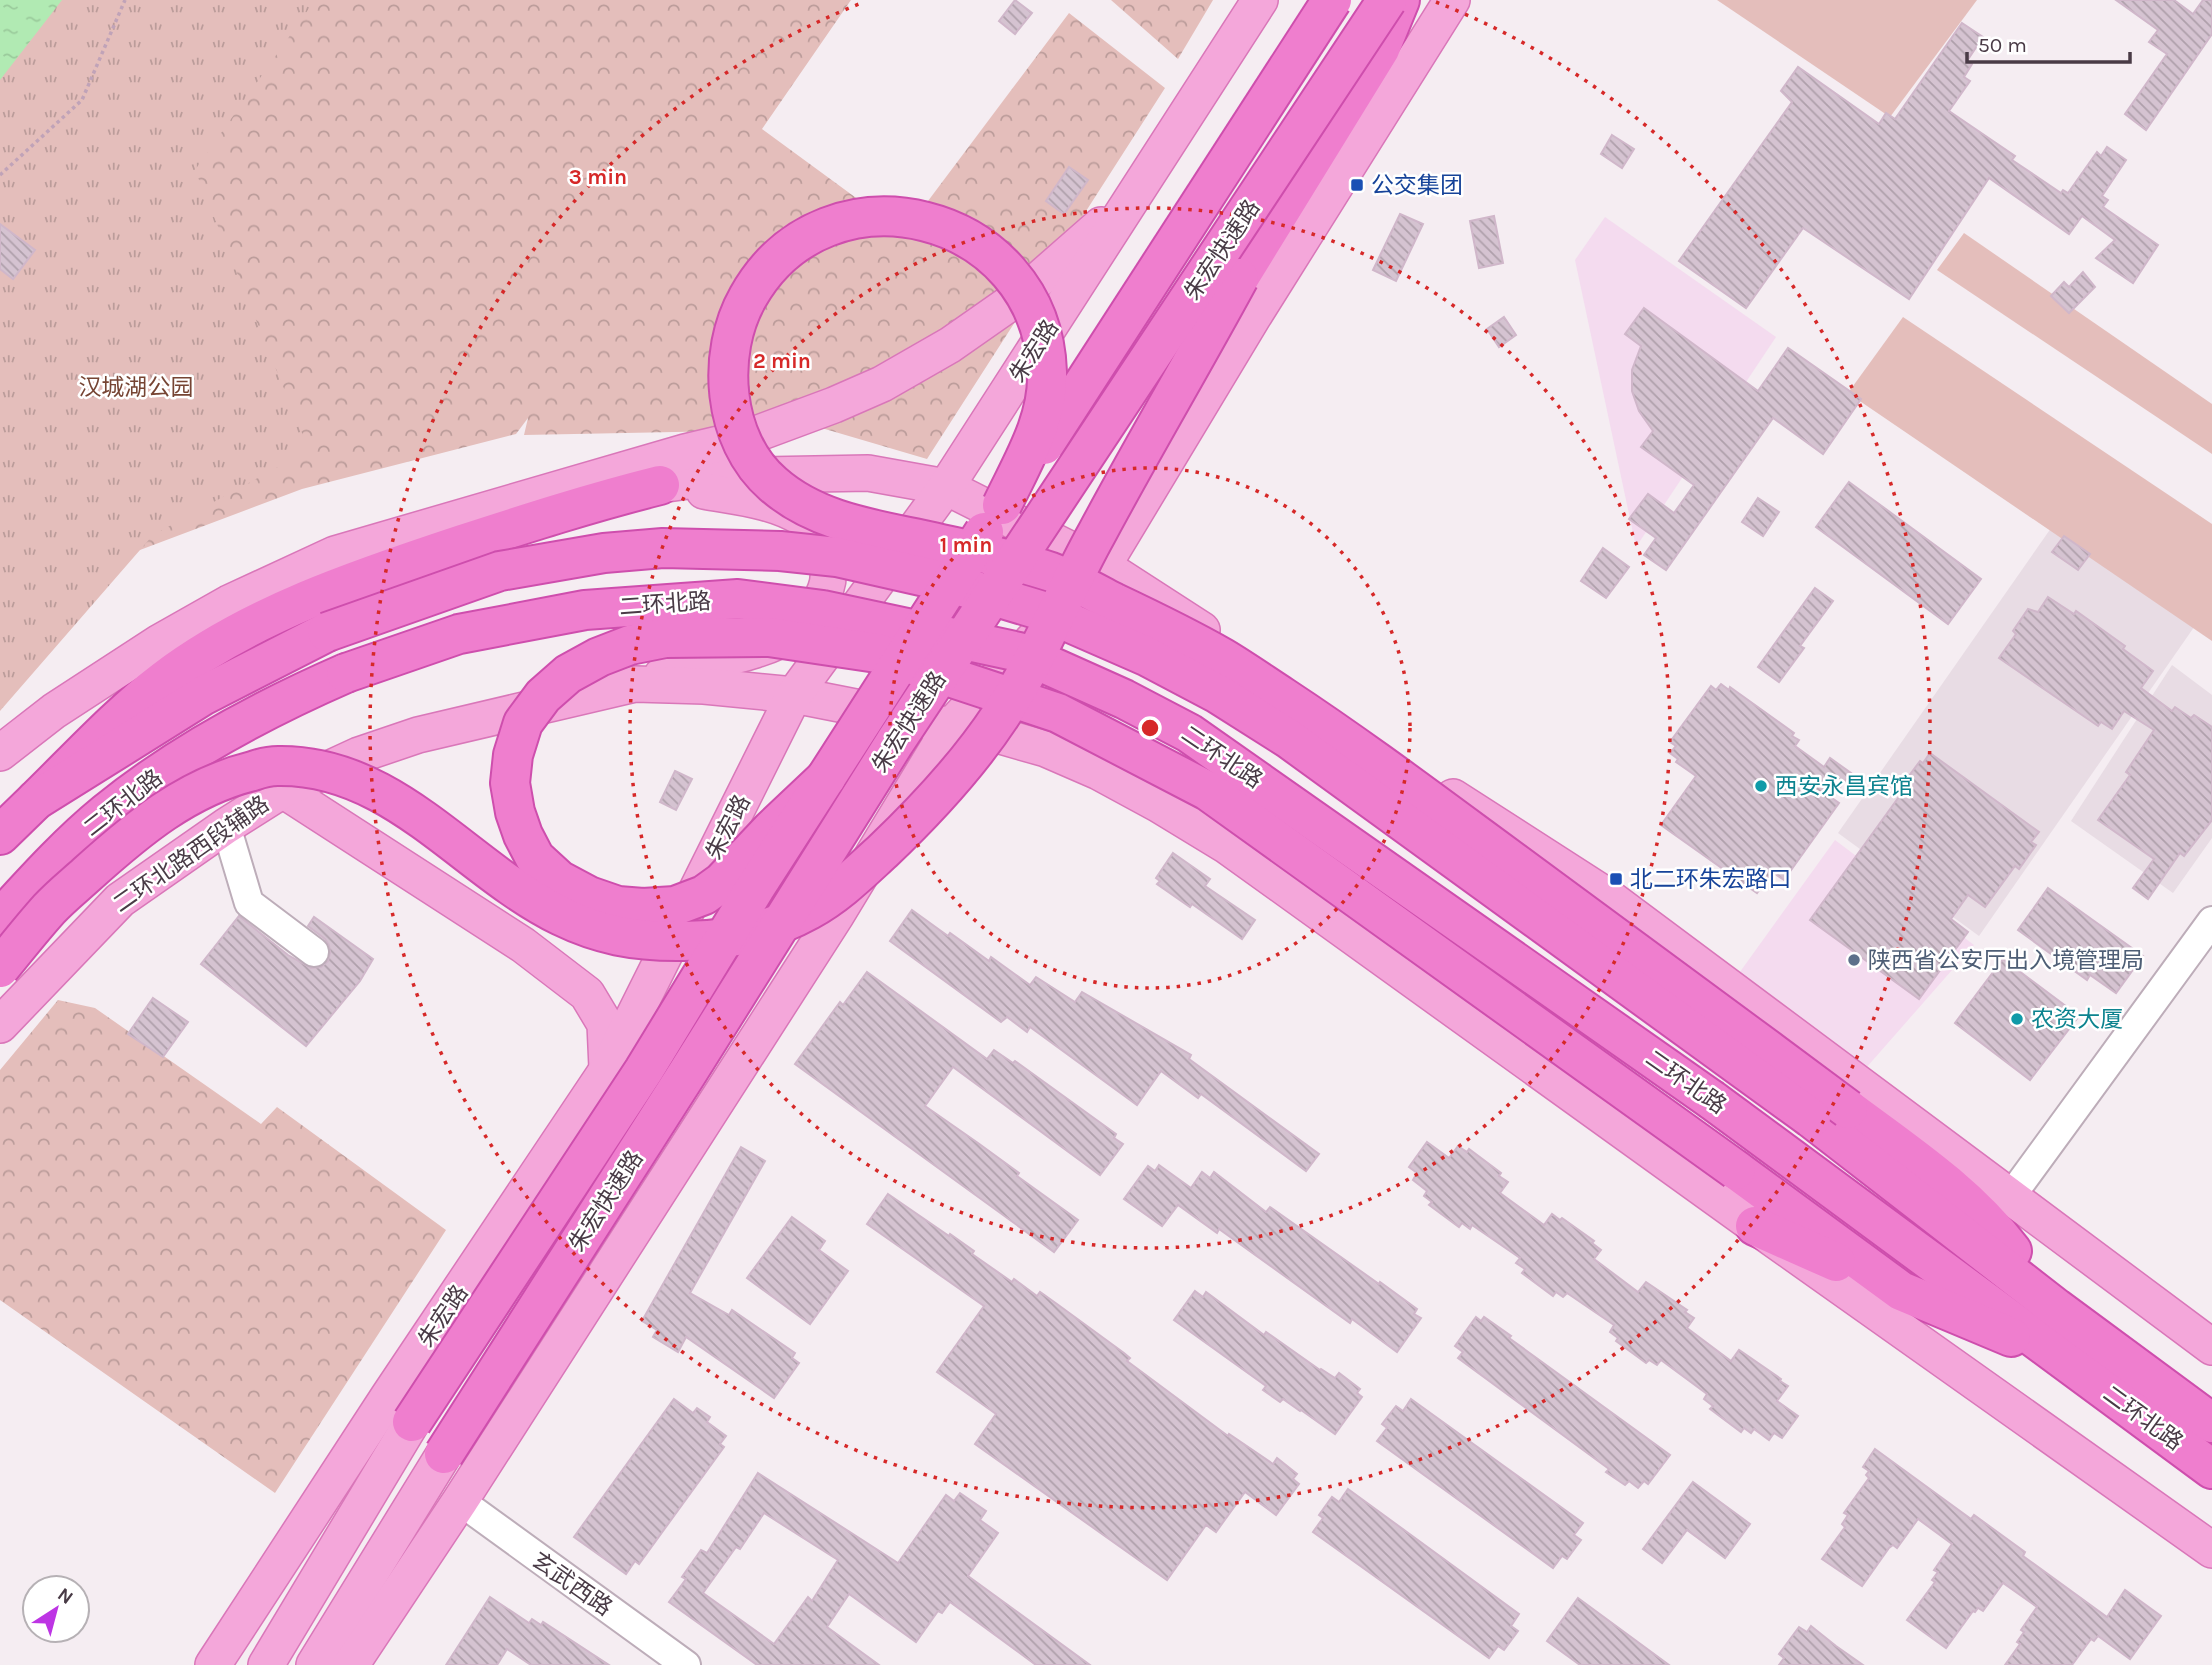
<svg xmlns="http://www.w3.org/2000/svg" width="2212" height="1665" font-family="Karla,'Noto Sans SC',sans-serif">
<defs>
<pattern id="forest-crowns" width="20" height="18" patternUnits="userSpaceOnUse" patternTransform="scale(1.75)"><rect width="20" height="18" fill="#e4bebb"/><path d="M2 6a3 3 0 1 1 6 0M12 15a3 3 0 1 1 6 0" fill="none" stroke="#bb9c9a"/></pattern>
<pattern id="park-tufts" width="24" height="20" patternUnits="userSpaceOnUse" patternTransform="scale(1.75)"><rect width="24" height="20" fill="#e4bebb"/><path d="M3 7l-1-3M5 7V3M7 7l1-3M15 17l-1-3M17 17v-4M19 17l1-3" fill="none" stroke="#bb9c9a"/></pattern>
<pattern id="water-ripples" width="26" height="14" patternUnits="userSpaceOnUse" patternTransform="scale(1.75)"><rect width="26" height="14" fill="#b1eab3"/><path d="M2 4q2-2 4 0t4 0M15 11q2-2 4 0t4 0" fill="none" stroke="#9aca9b"/></pattern>
<pattern id="building-back-hatch" width="6" height="6" patternUnits="userSpaceOnUse" patternTransform="scale(1.75)"><rect width="6" height="6" fill="#d5c3d1"/><path d="M-1 5l2 2M0 0l6 6M5-1l2 2" fill="none" stroke="#afa0ab"/></pattern>
</defs>
<rect width="100%" height="100%" fill="#f5edf2"/>
<g fill="#e8dce4">
<path d="M2056 521 2199 620 1979 936 1838 833Z"/>
<path d="M2172 665 2212 695V838L2173 893 2071 821Z"/>
</g>
<g fill="#f4dbef">
<path d="M1605 217 1776 337 1636 547 1575 260Z"/>
<path d="M1835 840 1974 945 1866 1068 1737 976Z"/>
</g>
<g fill="#e4bebb">
<path d="M1717 0H1977L1890 117Z"/>
<path d="M1964 233 2212 404V454L1937 270Z"/>
<path d="M1903 317 2212 524V641L1848 393Z"/>
</g>
<g fill="url(#forest-crowns)">
<path d="M121 0H851L762 129 904 233 1069 13 1165 88 927 459 825 429 524 435 528 418 516 434 302 489 116 559 0 315Z"/>
<path d="M1111 0H1213L1178 59Z"/>
<path d="M58 1000 95 1008 261 1124 277 1107 446 1230 275 1493 0 1300V1070Z"/>
</g>
<path fill="url(#park-tufts)" d="M0 0H315L195 170 309 450 153 535 0 711Z"/>
<path fill="url(#water-ripples)" d="M0 0H62L0 80Z"/>
<g fill="url(#building-back-hatch)" stroke="#d0b7ca" stroke-width="2" fill-rule="evenodd">
<path d="M1015 0 1032 13 1015 34 999 21Z"/>
<path d="M2116 0H2174L2193 14 2203 0H2212V34L2146 130 2125 114 2167 54 2149 42 2158 30Z"/>
<path d="M1962 23 1983 37 1967 61 1972 64 1964 77 1970 81 1949 111 2015 156 2012 160 2061 193 2063 190 2068 193 2097 152 2101 156 2107 147 2126 160 2102 196 2108 200 2103 207 2158 245 2133 283 2096 258 2115 240 2082 216 2069 234 1989 178 1909 299 1803 228 1746 308 1679 261 1792 102 1781 91 1798 67 1879 124 1886 113 1895 119Z"/>
<path d="M1612 135 1634 149 1622 168 1601 154Z"/>
<path d="M1069 167 1088 180 1064 214 1046 201Z"/>
<path d="M1400 214 1423 224 1396 281 1373 270Z"/>
<path d="M1494 216 1503 263 1479 268 1470 221Z"/>
<path d="M0 224 35 250 13 279 0 269Z"/>
<path d="M2083 272 2095 287 2069 313 2051 296 2064 282 2069 287Z"/>
<path d="M1644 308 1758 391 1788 348 1861 399 1823 454 1773 418 1666 570 1644 555 1656 538 1629 519 1648 494 1674 513 1694 485 1641 447 1653 431 1639 411 1632 391V370L1641 346 1625 334Z"/>
<path d="M1504 317 1516 335 1499 347 1487 329Z"/>
<path d="M1849 482 1981 579 1948 624 1816 527Z"/>
<path d="M1758 498 1779 512 1763 536 1742 522Z"/>
<path d="M2064 536 2090 554 2078 570 2052 552Z"/>
<path d="M1603 548 1629 567 1606 598 1581 581Z"/>
<path d="M1815 588 1833 601 1800 646 1804 648 1779 682 1758 667Z"/>
<path d="M2048 597 2074 614 2076 611 2125 646 2123 649 2153 671 2141 688 2172 711 2175 707 2191 718 2194 715 2212 727V820L2184 856 2180 853 2148 899 2133 888 2154 859 2098 820 2130 775 2126 772 2154 730 2124 711 2112 729 2101 722 2098 726 1999 658 2016 634 2013 631 2028 609 2038 612Z"/>
<path d="M1721 684 1729 690 1730 687 1794 733 1792 736 1799 740 1795 746 1824 767 1830 758 1851 773 1832 798 1839 803 1784 880 1772 872 1757 893 1661 825 1696 776 1676 762 1678 759 1670 753 1676 746 1670 742 1711 686 1716 690Z"/>
<path d="M1930 753 2039 832 2031 842 2036 845 2019 869 2015 866 1985 907 1968 895 1951 919 1968 932 1919 999 1810 920 1906 787 1903 784 1920 761 1923 763Z"/>
<path d="M675 771 692 779 676 810 660 802Z"/>
<path d="M1173 853 1210 879 1205 886 1255 920 1242 939 1192 904 1190 907 1157 884 1160 881 1156 878Z"/>
<path d="M2048 888 2143 956 2116 993 2090 975 2087 980 2018 930Z"/>
<path d="M912 910 948 936 950 933 989 961 991 957 1030 985 1036 977 1075 1002 1082 992 1191 1055 1189 1059 1319 1154 1306 1171 1201 1094 1198 1098 1161 1071 1137 1105 1030 1027 1027 1032 1007 1017 1001 1022 890 941Z"/>
<path d="M239 916 288 955 311 968 321 967 328 961 330 953 329 945 325 939 308 926 314 917 373 959 360 981 306 1046 201 964Z"/>
<path d="M2003 959 2079 1016 2030 1080 1955 1023Z"/>
<path d="M867 972 987 1059 994 1050 1013 1063 1015 1061 1116 1134 1114 1138 1123 1144 1100 1175 953 1067 925 1106 978 1143 1019 1173 1017 1176 1078 1220 1054 1252 795 1064 840 1002 843 1005Z"/>
<path d="M153 998 188 1022 163 1057 128 1034Z"/>
<path d="M1427 1142 1449 1158 1458 1146 1467 1152 1469 1149 1501 1173 1499 1176 1508 1182 1500 1193 1544 1225 1552 1214 1560 1220 1562 1218 1594 1241 1592 1243 1601 1250 1594 1259 1638 1292 1646 1282 1687 1310 1685 1312 1694 1318 1687 1328 1731 1361 1739 1350 1781 1379 1780 1381 1788 1386 1777 1401 1798 1416 1782 1438 1774 1433 1769 1440 1754 1429 1751 1433 1744 1428 1741 1432 1710 1409 1713 1406 1704 1399 1707 1394 1661 1360 1657 1365 1649 1360 1646 1363 1616 1341 1618 1338 1610 1332 1614 1325 1567 1293 1563 1297 1556 1292 1553 1296 1522 1273 1525 1269 1516 1263 1520 1258 1472 1225 1470 1229 1462 1223 1459 1227 1429 1205 1432 1202 1424 1196 1427 1191 1413 1180 1417 1173 1409 1167Z"/>
<path d="M741 1147 765 1161 690 1293 729 1315 732 1310 795 1353 792 1358 799 1363 774 1398 686 1337 678 1352 653 1337 657 1330 642 1321Z"/>
<path d="M1159 1165 1191 1188 1202 1172 1210 1178 1214 1172 1266 1212 1270 1207 1379 1284 1380 1282 1417 1309 1414 1314 1421 1318 1397 1352 1352 1319 1350 1323 1219 1229 1217 1233 1178 1205 1162 1226 1124 1199 1148 1166 1155 1171Z"/>
<path d="M888 1194 949 1236 950 1234 974 1251 972 1254 1012 1282 1014 1279 1037 1296 1040 1292 1057 1304 1124 1353 1130 1358 1127 1361 1228 1436 1229 1434 1273 1464 1277 1458 1297 1474 1293 1479 1299 1484 1276 1515 1245 1492 1216 1532 1206 1525 1167 1580 975 1444 996 1414 937 1372 984 1306 867 1224Z"/>
<path d="M792 1217 825 1241 819 1250 848 1271 810 1324 747 1278Z"/>
<path d="M1195 1291 1203 1297 1206 1292 1264 1335 1266 1332 1320 1370 1321 1369 1335 1378 1339 1373 1360 1389 1357 1393 1362 1397 1335 1434 1301 1410 1300 1411 1283 1399 1280 1402 1263 1390 1266 1386 1174 1320Z"/>
<path d="M1476 1317 1481 1321 1484 1317 1511 1336 1509 1338 1670 1455 1648 1484 1644 1481 1638 1488 1629 1481 1625 1485 1606 1472 1609 1469 1458 1358 1463 1352 1455 1346Z"/>
<path d="M674 1399 693 1413 697 1408 710 1417 707 1422 726 1436 720 1444 724 1447 639 1564 635 1561 626 1574 574 1537Z"/>
<path d="M1411 1399 1583 1523 1574 1535 1581 1540 1567 1559 1562 1556 1553 1568 1377 1441 1387 1428 1382 1424 1396 1406 1403 1411Z"/>
<path d="M1875 1449 1971 1519 1974 1515 2025 1552 2023 1556 2107 1617 2125 1590 2161 1616 2130 1659 2098 1636 2094 1641 2091 1639 2072 1665H2005L2020 1644 2017 1642 2024 1632 2021 1630 2037 1607 2003 1583 1983 1611 1978 1608 1975 1612 1973 1611 1946 1648 1907 1620 1935 1582 1932 1580 1938 1572 1934 1570 1952 1544 1918 1519 1897 1548 1893 1545 1889 1548 1862 1586 1822 1559 1845 1527 1842 1524 1848 1515 1844 1513 1869 1478 1866 1475 1869 1471 1863 1467Z"/>
<path d="M758 1473 898 1563 946 1495 954 1501 960 1493 986 1511 980 1520 998 1533 968 1576 1090 1665H1036L950 1602 942 1613 938 1611 916 1642 849 1594 827 1627 879 1665H757L669 1602 686 1579 682 1577 701 1550 707 1553ZM764 1513 838 1560 812 1601 808 1597 774 1644 703 1593 736 1547 740 1549Z"/>
<path d="M1693 1482 1750 1524 1725 1558 1687 1530 1662 1563 1643 1549Z"/>
<path d="M1348 1489 1519 1614 1511 1626 1518 1631 1504 1650 1498 1646 1489 1658 1313 1532 1323 1518 1319 1515 1332 1497 1339 1502Z"/>
<path d="M490 1597 529 1623 532 1619 541 1625 543 1622 609 1665H531L507 1649 497 1665H446Z"/>
<path d="M1578 1598 1669 1665H1580L1547 1641Z"/>
<path d="M1811 1626 1836 1646 1863 1665H1779L1784 1658 1779 1654 1799 1627 1807 1632Z"/>
</g>
<g fill="none" stroke-linecap="round" stroke-linejoin="round">
<g stroke="#bdadb9" stroke-width="32">
<g id="minor">
<path d="M226 826 249 903 314 952"/>
<path d="M2011 1196 2212 921"/>
<path d="M460 1501 686 1665"/>
</g>
</g>
<g stroke="#d977b9" stroke-width="38">
<g id="major">
<path d="M660 485 709 478 758 475 868 473 946 487 1103 566 1202 630"/>
<path d="M662 675C697 663 766 653 793 633 811 619 831 592 828 569 827 562 824 555 822 549 818 538 811 524 802 518 773 500 736 497 704 491"/>
<path d="M0 753 54 711 160 642 229 603 335 554 685 452 748 437 834 405 882 384 950 345 1020 296 1101 225"/>
<path d="M283 790 523 945 587 994 605 1024 607 1068"/>
<path d="M1453 797 1607 896 2212 1347"/>
<path d="M0 1025 120 900 226 826 283 790 359 755 418 735 635 684 704 686 794 695 997 735 1046 749 1099 772 1158 804 1227 846 1755 1226 2212 1550"/>
<path d="M213 1665 388 1397 607 1070 794 695 946 487 1260 0"/>
<path d="M266 1665 412 1422"/>
<path d="M314 1665 444 1454"/>
<path d="M351 1665 460 1501 837 914 951 726 1103 566 1253 317 1452 0"/>
</g>
</g>
<g stroke="#ce4ead" stroke-width="42">
<g id="highway">
<path d="M1239 278 1380 49 1400 0"/>
<path d="M36 800C78 759 118 715 164 680 251 614 359 578 462 544 527 523 592 502 660 485"/>
<path d="M0 835 36 800 204 695 327 632"/>
<path d="M0 919C34 882 67 845 106 813 178 754 261 710 346 673"/>
<path d="M1712 1100 2212 1469"/>
<path d="M1848 1109C1906 1152 1968 1193 2012 1251"/>
<path d="M1811 1118 2056 1308 2212 1423"/>
<path d="M1736 1170 1901 1291 2011 1337"/>
<path d="M1755 1226 1836 1262"/>
</g>
</g>
<path stroke="#c0a3b8" stroke-width="3.5" stroke-dasharray="3.5 3.5" stroke-linecap="butt" d="M0 175 82 100 125 0"/>
<use href="#minor" stroke="#fff" stroke-width="28"/>
<use href="#major" stroke="#f4a7da" stroke-width="35"/>
<use href="#highway" stroke="#ef7ece" stroke-width="38"/>
<g stroke="#ce4ead" stroke-width="42" stroke-linecap="butt">
<g id="highway-bridge">
<path d="M1044 445 1332 0"/>
<path d="M1002 505C1022 463 1049 420 1047 372 1042 211 827 157 748 297 716 353 722 440 773 484 817 523 878 530 933 542 972 551 1012 559 1051 572 1073 580 1094 592 1115 603 1151 620 1188 638 1223 658 1243 670 1263 684 1283 697 1350 741 1416 790 1481 838 1603 928 1726 1018 1848 1109"/>
<path d="M327 632 500 571 604 553 663 548 780 551 837 557 943 581 1043 611 1146 656 1218 694 1289 739 1811 1118"/>
<path d="M346 673 459 634 585 610 738 599 823 610 1019 652 1124 699 1189 733 1712 1100"/>
<path d="M826 778 772 829 722 882 704 895 675 906 643 908 618 906 589 896 559 880 535 858 523 835 515 812 510 783 513 755 523 723 543 696 568 674 599 657 630 645 665 638 769 637 877 653 1058 713 1208 791 1736 1170"/>
<path d="M0 968C16 948 32 928 49 909 61 896 75 885 87 874 137 829 187 787 253 771 261 768 269 766 278 766 394 764 465 869 561 916 600 935 634 941 677 941 723 942 769 932 809 910 837 895 860 872 883 851 926 810 968 765 1001 715 1038 660 1064 592 1097 533 1143 447 1193 363 1239 278"/>
<path d="M412 1422 644 1070 755 888 984 532"/>
<path d="M444 1454 688 1072 895 742 1387 0"/>
</g>
</g>
<use href="#highway-bridge" stroke="#ef7ece" stroke-width="38"/>
</g>
<g fill="none" stroke="#d62828" stroke-width="3.5" stroke-dasharray="3.5 7">
<circle cx="1150" cy="728" r="260"/>
<circle cx="1150" cy="728" r="520"/>
<path d="M1436 2A780 780 0 1 1 864 2"/>
</g>
<g fill="#1a4fb4" stroke="#fff" stroke-width="2.5">
<rect x="1350" y="178" width="14" height="14" rx="3.5"/>
<rect x="1609" y="872" width="14" height="14" rx="3.5"/>
</g>
<g fill="#0f9aa8" stroke="#fff" stroke-width="2.5">
<circle cx="1761" cy="786" r="7"/>
<circle cx="2017" cy="1019" r="7"/>
</g>
<circle fill="#5c6f8a" stroke="#fff" stroke-width="2.5" cx="1854" cy="960" r="7"/>
<g text-anchor="middle" dominant-baseline="central" stroke-width="5" stroke-linejoin="round" paint-order="stroke">
<g font-size="23" fill="#164399" stroke="#fff" text-anchor="start">
<text x="1371" y="185">公交集团</text>
<text x="1630" y="879">北二环朱宏路口</text>
</g>
<g font-size="23" fill="#493b46" stroke="#fff">
<text transform="translate(1222 250) rotate(-56)">朱宏快速路</text>
<text transform="translate(1034 351) rotate(-57)">朱宏路</text>
<text transform="translate(665 604) rotate(-4)">二环北路</text>
<text transform="translate(909 722) rotate(-57)">朱宏快速路</text>
<text transform="translate(1222 757) rotate(34)">二环北路</text>
<text transform="translate(123 803) rotate(-38)">二环北路</text>
<text transform="translate(728 827) rotate(-63)">朱宏路</text>
<text transform="translate(191 854) rotate(-35)">二环北路西段辅路</text>
<text transform="translate(1686 1082) rotate(35)">二环北路</text>
<text transform="translate(606 1201) rotate(-57)">朱宏快速路</text>
<text transform="translate(443 1316) rotate(-56)">朱宏路</text>
<text transform="translate(2143 1418) rotate(36)">二环北路</text>
<text transform="translate(572 1584) rotate(35)">玄武西路</text>
</g>
<g font-size="23" fill="#764433" stroke="#fff">
<text x="136" y="387">汉城湖公园</text>
</g>
<g font-size="23" fill="#0d838f" stroke="#fff" text-anchor="start">
<text x="1775" y="786">西安永昌宾馆</text>
<text x="2031" y="1019">农资大厦</text>
</g>
<g font-size="23" fill="#4e5e75" stroke="#fff" text-anchor="start">
<text x="1868" y="960">陕西省公安厅出入境管理局</text>
</g>
</g>
<circle cx="1150" cy="728" r="10" fill="#d62828" stroke="#fff" stroke-width="3.5"/>
<g font-size="21" text-anchor="middle" font-weight="bold" fill="#d62828" stroke="#fff" stroke-width="5" stroke-linejoin="round" paint-order="stroke">
<text x="598" y="184">3 min</text>
<text x="782" y="368">2 min</text>
<text x="966" y="552">1 min</text>
</g>
<g transform="translate(56 1609) rotate(36)"><circle r="33" fill="#ffffff" stroke="#b6b1b5" stroke-width="2"/>
<path d="M0-5L12 26L0 18L-12 26Z" fill="#bd35e4"/>
<text y="-10" font-size="19" font-weight="bold" text-anchor="middle" fill="#493b46">N</text>
</g>
<path d="M1967 52v10h163v-10" fill="none" stroke="#493b46" stroke-width="3.5"/>
<text x="1978" y="52" font-size="21" fill="#493b46" stroke="#ffffff" stroke-width="5" paint-order="stroke">50 m</text>
</svg>
